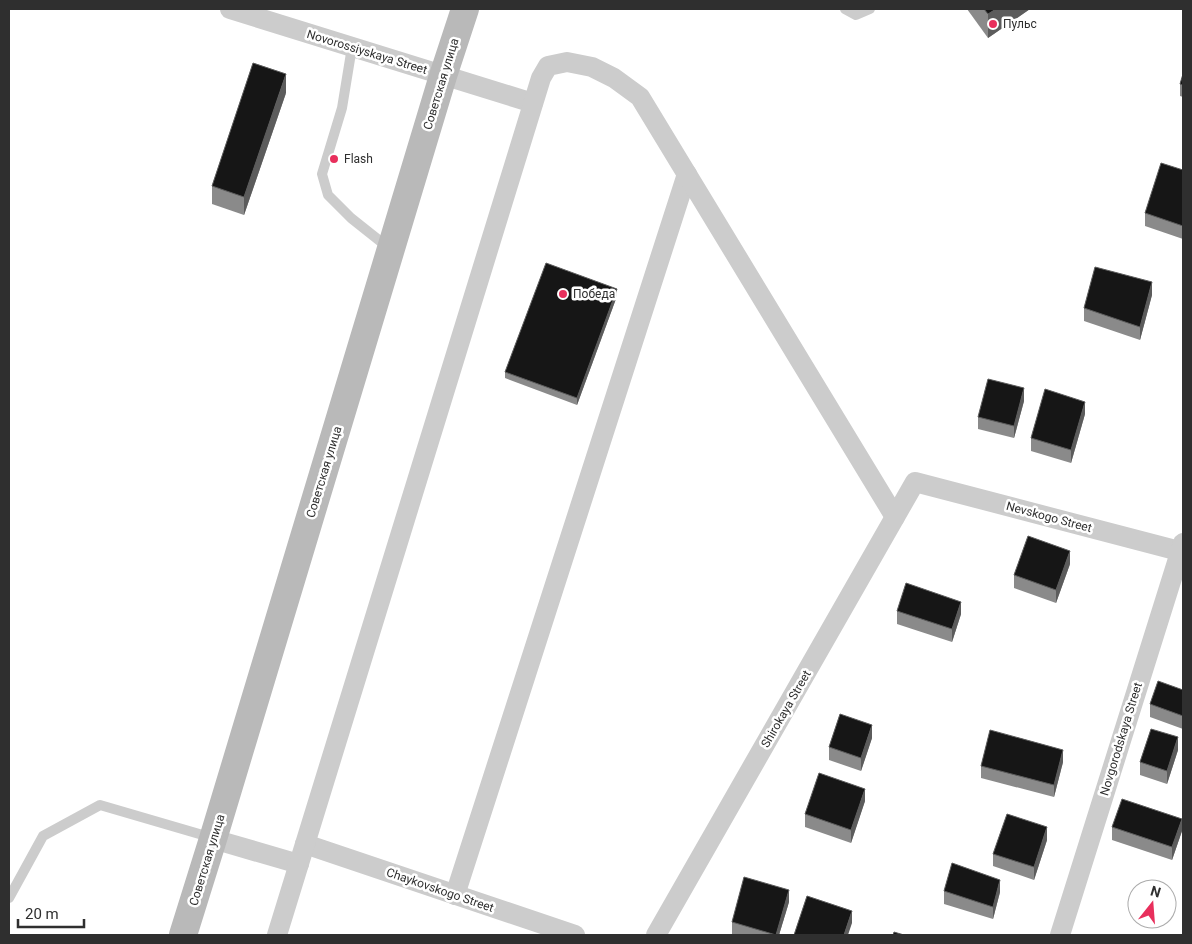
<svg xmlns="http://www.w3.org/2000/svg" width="1192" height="944" font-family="Roboto,sans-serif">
<rect width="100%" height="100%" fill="#fff"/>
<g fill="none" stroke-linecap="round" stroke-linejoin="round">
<g stroke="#ccc" stroke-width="10">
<path d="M845 9 856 15 870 9"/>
<path d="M352 47 342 108 322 174 328 195 351 218 390 249"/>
<path d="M9 898 43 836 100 805 213 838"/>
</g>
<g stroke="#ccc" stroke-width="20">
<path d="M230 9 533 103"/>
<path d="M213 839 299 864"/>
<path d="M305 844 575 935"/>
<path d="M455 895 687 174"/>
<path d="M277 935 541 78 548 66 567 62 592 67 614 78 640 97 895 517"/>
<path d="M656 935 915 482 1183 552"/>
<path d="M1060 935 1183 543"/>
</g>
<path stroke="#b9b9b9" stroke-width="28" d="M183 935 213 839 443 76 465 9"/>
</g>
<g fill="#8a8a8a">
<path d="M967 9H1030L988 38Z"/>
<path d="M1183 74V97L1180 96V84Z"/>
<path d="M286 93 244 215 212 204V186Z"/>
<path d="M1183 170V239L1145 226V213Z"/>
<path d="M1152 295 1140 340 1084 321V308Z"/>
<path d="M617 296 577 405 505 378V372Z"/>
<path d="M1024 401 1014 438 978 429V417Z"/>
<path d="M1085 414 1071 463 1031 451V438Z"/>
<path d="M1070 564 1056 603 1014 588V575Z"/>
<path d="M897 611 961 614 952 642 897 624Z"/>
<path d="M1183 690V729L1150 717V704Z"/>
<path d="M872 738 861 771 829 760V747Z"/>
<path d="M1178 750 1167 784 1140 775V762Z"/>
<path d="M1063 762 1054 797 981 778V766Z"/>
<path d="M865 801 851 843 805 827V814Z"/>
<path d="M1112 827 1182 831 1172 860 1112 840Z"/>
<path d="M1047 840 1034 880 993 866V854Z"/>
<path d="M944 891 1000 892 993 919 944 904Z"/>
<path d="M789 902 779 935H732V922Z"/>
</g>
<g fill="#5c5c5c">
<path d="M996 9H1030L988 38V14Z"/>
<path d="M286 74V93L244 215V197Z"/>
<path d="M1152 282V295L1140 340V327Z"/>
<path d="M617 289V296L577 405V398Z"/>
<path d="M1024 388V401L1014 438V426Z"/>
<path d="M1085 402V414L1071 463V450Z"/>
<path d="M1070 551V564L1056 603V590Z"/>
<path d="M961 602V614L952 642V629Z"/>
<path d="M872 725V738L861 771V758Z"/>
<path d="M1178 737V750L1167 784V771Z"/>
<path d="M1063 750V762L1054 797V785Z"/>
<path d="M865 789V801L851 843V830Z"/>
<path d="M1182 819V831L1172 860V847Z"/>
<path d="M1047 827V840L1034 880V867Z"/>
<path d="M1000 880V892L993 919V907Z"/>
<path d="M789 890V902L779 935H776Z"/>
<path d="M852 911V923L848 935H844Z"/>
</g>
<g fill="#161616" stroke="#5c5c5c">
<path d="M984 9H996L988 14Z"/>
<path d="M253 63 286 74 244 197 212 186Z"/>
<path d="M1183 74V85L1180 84Z"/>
<path d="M1161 163 1183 170V226L1145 213Z"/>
<path d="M546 263 617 289 577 398 505 372Z"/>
<path d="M1095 267 1152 282 1140 327 1084 308Z"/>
<path d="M988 379 1024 388 1014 426 978 417Z"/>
<path d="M1045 389 1085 402 1071 450 1031 438Z"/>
<path d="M1028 536 1070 551 1056 590 1014 575Z"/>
<path d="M906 583 961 602 952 629 897 611Z"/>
<path d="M1158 681 1183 690V716L1150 704Z"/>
<path d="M840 714 872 725 861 758 829 747Z"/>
<path d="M1151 729 1178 737 1167 771 1140 762Z"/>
<path d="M990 730 1063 750 1054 785 981 766Z"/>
<path d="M819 773 865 789 851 830 805 814Z"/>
<path d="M1122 799 1182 819 1172 847 1112 827Z"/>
<path d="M1007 814 1047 827 1034 867 993 854Z"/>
<path d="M952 863 1000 880 993 907 944 891Z"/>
<path d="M744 877 789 890 776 935 732 922Z"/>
<path d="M807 896 852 911 844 935H794Z"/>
<path d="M894 932 904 935H893Z"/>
</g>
<g fill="#e82f5c" stroke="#fff" stroke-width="2">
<circle cx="993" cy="24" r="5"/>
<circle cx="334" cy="159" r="5"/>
<circle cx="563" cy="294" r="5"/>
</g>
<g text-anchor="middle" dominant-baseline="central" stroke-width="5" stroke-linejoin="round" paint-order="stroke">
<g font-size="12" fill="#2f2f2f" stroke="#fff" text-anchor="start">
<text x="1003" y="24">Пульс</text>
<text x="344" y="159">Flash</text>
<text x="573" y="294">Победа</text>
</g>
<g font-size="12" fill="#2f2f2f" stroke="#fff">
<text transform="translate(367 52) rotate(17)">Novorossiyskaya Street</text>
<text transform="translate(441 84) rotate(-73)">Советская улица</text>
<text transform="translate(324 472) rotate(-73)">Советская улица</text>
<text transform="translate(1049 517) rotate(15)">Nevskogo Street</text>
<text transform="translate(786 709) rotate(-60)">Shirokaya Street</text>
<text transform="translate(1121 739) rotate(-73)">Novgorodskaya Street</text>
<text transform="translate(207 860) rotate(-73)">Советская улица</text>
<text transform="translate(440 890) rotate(19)">Chaykovskogo Street</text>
</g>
</g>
<rect width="1192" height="944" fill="none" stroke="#2f2f2f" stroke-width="20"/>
<g transform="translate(1152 904) rotate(17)"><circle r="24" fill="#ffffff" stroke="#acacac"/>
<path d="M0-4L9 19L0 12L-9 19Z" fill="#e82f5c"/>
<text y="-8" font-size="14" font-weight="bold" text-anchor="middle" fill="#2f2f2f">N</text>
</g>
<path d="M18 919v8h66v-8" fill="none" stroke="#2f2f2f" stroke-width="2.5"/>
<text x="25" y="919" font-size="15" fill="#2f2f2f" stroke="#ffffff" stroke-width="4" paint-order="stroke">20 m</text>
</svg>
